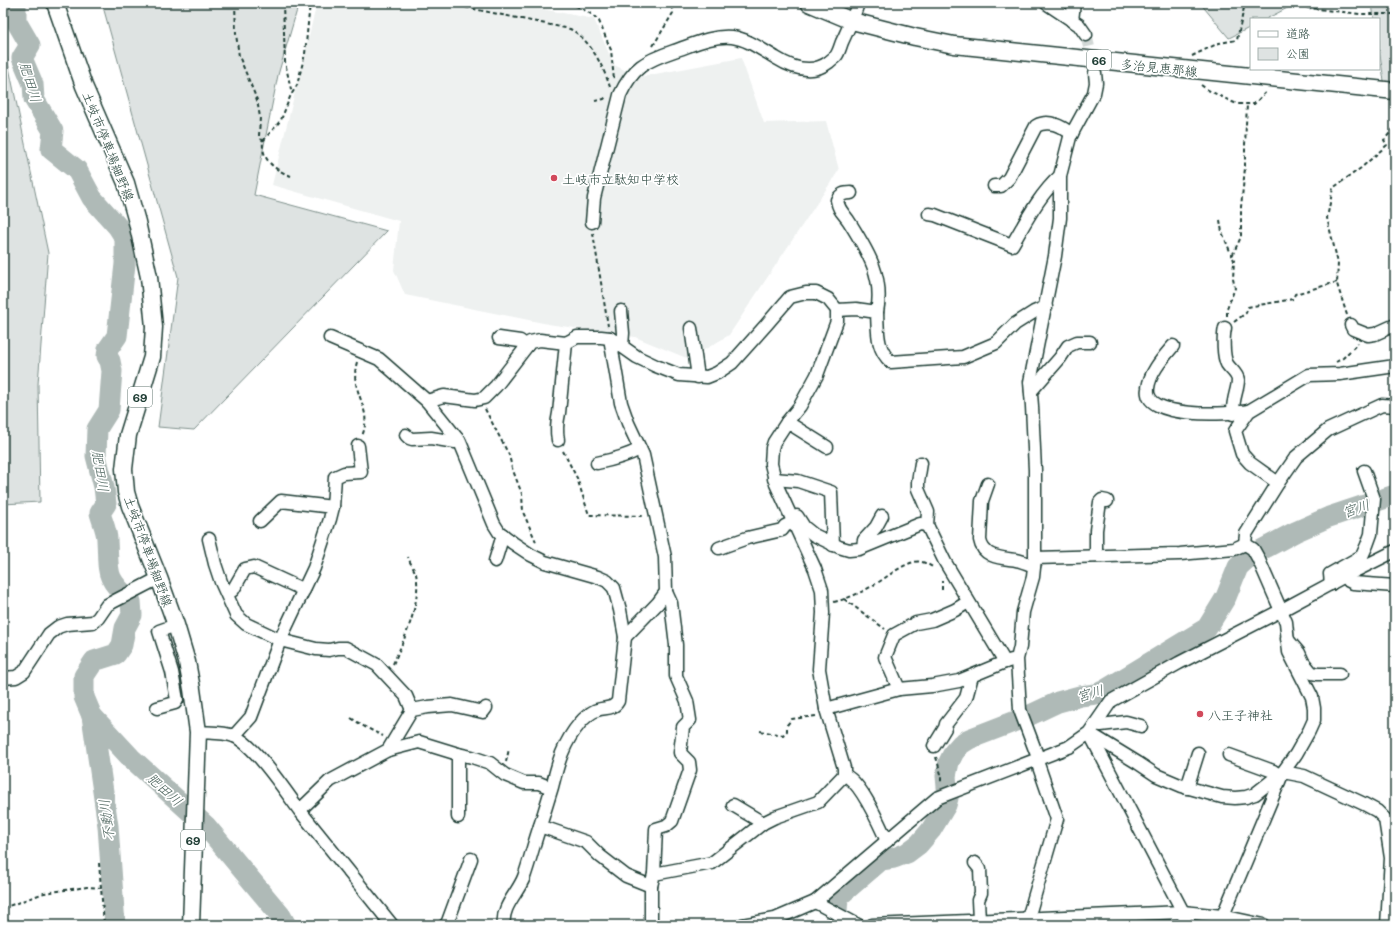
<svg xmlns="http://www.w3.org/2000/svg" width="1398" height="928" font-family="Mali,'Klee One',sans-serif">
<rect width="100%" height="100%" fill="#fff"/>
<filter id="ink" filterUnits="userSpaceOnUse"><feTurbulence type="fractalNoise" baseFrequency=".025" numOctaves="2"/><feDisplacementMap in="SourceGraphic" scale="8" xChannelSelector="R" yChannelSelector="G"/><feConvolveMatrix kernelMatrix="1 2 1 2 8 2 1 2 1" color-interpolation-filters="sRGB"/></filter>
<g filter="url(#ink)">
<path fill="#eef1f0" d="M317 3H511L594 19 614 65 639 77 741 58 764 123 826 121 839 170 729 335 689 359 635 337 548 324 405 295 394 270 399 221 272 185Z"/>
<g fill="#dee3e2" stroke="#7e908b">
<path d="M102 3H299L278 75 254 195 387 231 194 430 158 427 178 277Z"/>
<path d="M1200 3H1297L1266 19H1251V27L1229 38Z"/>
<path d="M1372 3H1395V105L1386 94 1379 48V19H1374Z"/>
<path d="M3 39 48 253 38 384 40 502 3 504Z"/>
</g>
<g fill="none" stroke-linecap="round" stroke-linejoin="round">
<g stroke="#afbab7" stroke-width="21">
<path d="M16 3V21L30 45 22 58 33 84 34 99 53 131 51 149 77 170 92 198 118 227 125 238V264L117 336 108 349 107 356 110 361 112 371 109 410 97 429 96 456 104 487 106 504 100 513C102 521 107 531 107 540 109 573 104 577 131 601L132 615 125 628 122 645 116 654 94 661 84 676V697L92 716 131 758 206 826 281 916 286 925"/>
<path d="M92 716 108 826 115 925"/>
<path d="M836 925 838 897 881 860 894 858 907 853 919 844 931 830 946 805 948 798 946 776 949 762 954 752 961 744 969 739 1026 717 1058 702 1080 696 1096 694 1105 690 1207 628 1226 597 1238 567 1250 556 1295 532 1329 517 1395 495"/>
</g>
<path stroke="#d2d8d6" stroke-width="12" stroke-dasharray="12 6" stroke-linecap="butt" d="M1086 35 1094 67"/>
<g stroke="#1f3d34" stroke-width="15">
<g id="minor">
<path d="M1046 3 1079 25 1086 35"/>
<path d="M1072 21 1074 3"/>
<path d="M994 186H1001L1009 178 1036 126C1049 119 1061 126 1072 134"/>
<path d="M851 193C844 193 841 194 837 200 839 212 844 213 850 223 868 252 884 277 877 312"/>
<path d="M929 214 935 215 1012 245C1026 221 1039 195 1060 176"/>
<path d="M592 222 594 198 620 95C633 67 645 61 674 51 692 45 712 35 732 37 748 39 762 50 776 58 792 68 812 75 829 62 831 60 834 58 836 56 839 52 840 47 842 42 848 29 854 17 858 3"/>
<path d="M837 310 856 309 877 312C878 331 876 349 891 362L963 357 996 343 1015 324 1034 312 1046 307"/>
<path d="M621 311 623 333 622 346"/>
<path d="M1351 325 1353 329 1368 335 1375 334 1395 325"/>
<path d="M691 328 698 377"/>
<path d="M1225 328C1223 337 1223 356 1227 364 1231 370 1237 373 1238 380 1238 387 1235 394 1234 401 1233 405 1233 410 1233 414"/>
<path d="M330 338 379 359 427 401 460 442 494 524 499 532 513 543 531 555 545 562 598 577 607 581 614 588 620 610 625 637 618 701C613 710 605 707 597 710 591 712 583 719 580 723 563 743 558 763 552 787 548 800 544 813 540 826L586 842 600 856 626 876 651 886V925"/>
<path d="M499 338 520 341 527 346"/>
<path d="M610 338 621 403 628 423 643 455 665 557 666 592 658 603 625 637"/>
<path d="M1173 346C1163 358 1150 372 1148 388 1142 420 1230 414 1249 411"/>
<path d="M1031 391 1060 358 1068 346 1077 342H1090"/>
<path d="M427 401 444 396 475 400 484 398 496 386 530 342 540 340 566 343 577 337H601L610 338 637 357 656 366 679 375 707 377 717 373 732 363 766 325 790 297 806 293H816L828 299 837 310V321L817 375 800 406 787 422 774 442 772 448 771 464 776 484 815 569 822 590 823 613 819 669 826 709 844 768V775L818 802 775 817 763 823 712 863 654 874 651 886"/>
<path d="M787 422 827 447"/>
<path d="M406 435 409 438 412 439 431 438 455 442 459 440"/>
<path d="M558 440C556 430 557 422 559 413L566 343"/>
<path d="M597 463C612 460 627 456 640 449"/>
<path d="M921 463 918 482V489L928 512 927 525 945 562 1005 662"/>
<path d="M774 479 798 481 831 492 833 545"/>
<path d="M1278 483 1250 463 1242 454 1235 431 1249 411 1309 375 1340 374 1395 366"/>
<path d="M988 484 982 501 980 540C983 558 1002 558 1016 560 1022 561 1029 564 1034 566"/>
<path d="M333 507 335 477 344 473 361 472 358 446"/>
<path d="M797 516 804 527 814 535 839 547 849 550 859 549 920 524 927 525"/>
<path d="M209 539 215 564 221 582 236 615 246 624 280 640 316 649 329 650 338 648H346L377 665 406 696 412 710"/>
<path d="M1245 544 1246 534 1278 483 1296 457 1328 430 1382 405 1395 406"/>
<path d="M863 547 864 540 876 527 882 516"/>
<path d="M719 548 747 538 782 530 785 526 793 522"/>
<path d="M1096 556V530L1100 502 1102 500 1107 501"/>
<path d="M1035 558 1180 554 1234 549 1245 544"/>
<path d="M495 561 503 535"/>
<path d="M1345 576 1349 581 1353 583 1395 586"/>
<path d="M1331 584 1330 574 1362 556 1367 545 1371 534 1374 499 1364 471"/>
<path d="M227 594 233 590 245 569 254 567 304 590"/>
<path d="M1287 639 1299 653 1303 662 1312 673 1318 674H1340"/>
<path d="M3 678 16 677 24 672 49 634 58 627 67 624 93 622 98 618 107 605 159 578"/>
<path d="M899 689 885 657 894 635 916 623 932 620 955 610 968 602"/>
<path d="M157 708 175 703 177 700 172 672 159 631 176 625"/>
<path d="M826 709 899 689 932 686 959 681 1005 662 1012 660"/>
<path d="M1095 724 1101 725 1126 722 1141 726"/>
<path d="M198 732C209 733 223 732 234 736 255 745 286 792 300 811 331 849 361 887 392 925"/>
<path d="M1089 733 1138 763 1156 775 1182 786 1222 797 1235 798 1246 797 1255 794 1283 772 1296 754 1309 731 1314 720V708L1312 697 1289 652 1286 622 1258 558 1253 549 1245 544"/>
<path d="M1090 734 1183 912 1186 925"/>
<path d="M234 736 251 717 280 640 314 568 330 519 333 507 281 501 260 521"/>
<path d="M934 746 945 728 946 724 966 698 972 676"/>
<path d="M388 750 419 742 458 754V817"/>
<path d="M458 754 472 757 490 763 505 775 524 783H539L551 788"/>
<path d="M1229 755 1273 771 1279 775"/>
<path d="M844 775C861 781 879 824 887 841"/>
<path d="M1187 788 1198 753"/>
<path d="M733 805 763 823"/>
<path d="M300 810 330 781 388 750 412 710 428 707 452 705 483 712 486 708"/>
<path d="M975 863 980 869 981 893 978 900 979 920"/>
<path d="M654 874 656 829 666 826 672 821 690 770 689 762 680 753 683 727 690 720 687 701 676 676V645L671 603 666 592"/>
<path d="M815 902 858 925"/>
<path d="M445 925 447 924 471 859"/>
<path d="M504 925C501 907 518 893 524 877 530 860 534 843 540 826"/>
<path d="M742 925 775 919 815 902 937 798 1069 747 1089 733 1111 701 1179 663 1280 611 1345 576 1395 551"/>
<path d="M872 925 1183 912 1222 916 1264 925"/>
<path d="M1026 925 1057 819 1038 764 1037 755 1020 710 1017 659 1020 647 1023 612 1033 577 1035 558V470L1032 406 1030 382 1055 256 1060 218V176L1070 137 1094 93 1096 83 1095 73"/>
<path d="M1219 925 1283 772 1304 776 1364 804 1377 811 1385 819 1391 858 1387 925"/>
</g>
</g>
<g stroke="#1f3d34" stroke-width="19">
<g id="major">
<path d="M55 3 84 86 126 183 137 222 149 277 154 327 152 357 128 435 124 469 126 492 130 506 159 578 176 625 187 662 192 689 198 732 191 925"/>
<path d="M809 3 852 21 915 37 954 45 1395 91"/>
</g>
</g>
<g stroke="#1f3d34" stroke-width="2" stroke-dasharray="4 3" stroke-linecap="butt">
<path d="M235 3 236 34 239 56 257 100 260 117 259 136 263 141"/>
<path d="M283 3 285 62 292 94"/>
<path d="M445 3 570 29C590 39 603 66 610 87"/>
<path d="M569 3 581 8 593 15 599 21 611 50 614 80"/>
<path d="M1279 3 1309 8 1360 14H1395"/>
<path d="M653 46 673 13 671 3"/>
<path d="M1192 56 1219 43 1237 40 1245 3"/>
<path d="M1201 85 1208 90 1230 101 1237 104H1254L1266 92"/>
<path d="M595 101 604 99 607 96"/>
<path d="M291 176C275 170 261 160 263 141L281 120 290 97 297 85 305 54 310 3"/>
<path d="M1220 220 1222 232 1232 256"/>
<path d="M593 233 608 326"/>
<path d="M1347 315 1337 284 1338 263 1327 218 1333 188 1361 168 1387 145 1384 140 1395 127"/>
<path d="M1227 316V309L1235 288 1233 279 1234 260 1232 256 1241 237V207L1245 168V145L1247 104"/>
<path d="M1234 322 1246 313 1248 307 1293 299 1295 294 1337 282"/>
<path d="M357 362C351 383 361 395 365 414 366 422 365 429 362 436"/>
<path d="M1336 362 1343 358 1358 343"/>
<path d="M485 409 509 455 512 468 522 494 523 512 537 544"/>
<path d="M563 451 577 478 589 515 645 516"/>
<path d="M942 590V581"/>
<path d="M844 599 885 629"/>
<path d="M834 602C847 599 862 592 874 585 886 578 901 565 914 562 921 560 928 564 934 568"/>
<path d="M393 664C404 640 422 602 416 574 414 569 410 563 408 557"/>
<path d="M351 718 365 727 383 736"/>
<path d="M760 731 783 735 787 731V725L792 719 816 716"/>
<path d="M936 757 941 774V784"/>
<path d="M506 762 509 749"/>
<path d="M99 863 104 925"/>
<path d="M3 908 44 893 87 887 101 888"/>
</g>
<use href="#minor" stroke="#fff" stroke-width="12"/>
<use href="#major" stroke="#fff" stroke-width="16"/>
</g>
</g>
<g fill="#d1495b" stroke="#fff" stroke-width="1.5">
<circle cx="554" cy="178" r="4"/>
<circle cx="1200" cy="714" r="4"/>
</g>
<g text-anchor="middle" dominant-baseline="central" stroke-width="3.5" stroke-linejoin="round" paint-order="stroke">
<g fill="#fff" stroke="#627771" stroke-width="1">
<rect x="1087" y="50" width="24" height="20" rx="3"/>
<rect x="128" y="387" width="24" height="20" rx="3"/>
<rect x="181" y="830" width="24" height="20" rx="3"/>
</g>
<g font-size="12" font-weight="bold" fill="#1f3d34">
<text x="1099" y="60">66</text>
<text x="140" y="397">69</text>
<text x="193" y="840">69</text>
</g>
<g font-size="13" fill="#1f3d34" stroke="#fff">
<text transform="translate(1159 67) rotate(6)">多治見恵那線</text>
<text transform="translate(109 146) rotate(68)">土岐市停車場細野線</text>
<text transform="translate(149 551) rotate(70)">土岐市停車場細野線</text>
</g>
<g font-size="13" fill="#1f3d34" stroke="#fff" text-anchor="start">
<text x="562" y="178">土岐市立駄知中学校</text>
<text x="1208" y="714">八王子神社</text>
</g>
<g font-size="14" font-style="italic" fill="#4a625b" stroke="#fff">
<text transform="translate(31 82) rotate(73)">肥田川</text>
<text transform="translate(101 471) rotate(81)">肥田川</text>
<text transform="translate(1356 508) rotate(-19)">宮川</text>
<text transform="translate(1090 693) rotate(-17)">宮川</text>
<text transform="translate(165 789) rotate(42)">肥田川</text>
<text transform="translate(106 820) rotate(-97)">不動川</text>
</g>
</g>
<rect width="1398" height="928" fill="none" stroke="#fff" stroke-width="16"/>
<rect x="8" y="8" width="1382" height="912" fill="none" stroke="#1f3d34" stroke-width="1.5" filter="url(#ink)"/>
<rect x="1250" y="18" width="130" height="52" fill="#ffffff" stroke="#a5b1ae"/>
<rect x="1258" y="31" width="20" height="6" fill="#ffffff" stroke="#a5b1ae"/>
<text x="1286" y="38" font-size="12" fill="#1f3d34">道路</text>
<rect x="1258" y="48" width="20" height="12" fill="#dee3e2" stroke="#a5b1ae"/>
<text x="1286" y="58" font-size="12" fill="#1f3d34">公園</text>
</svg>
